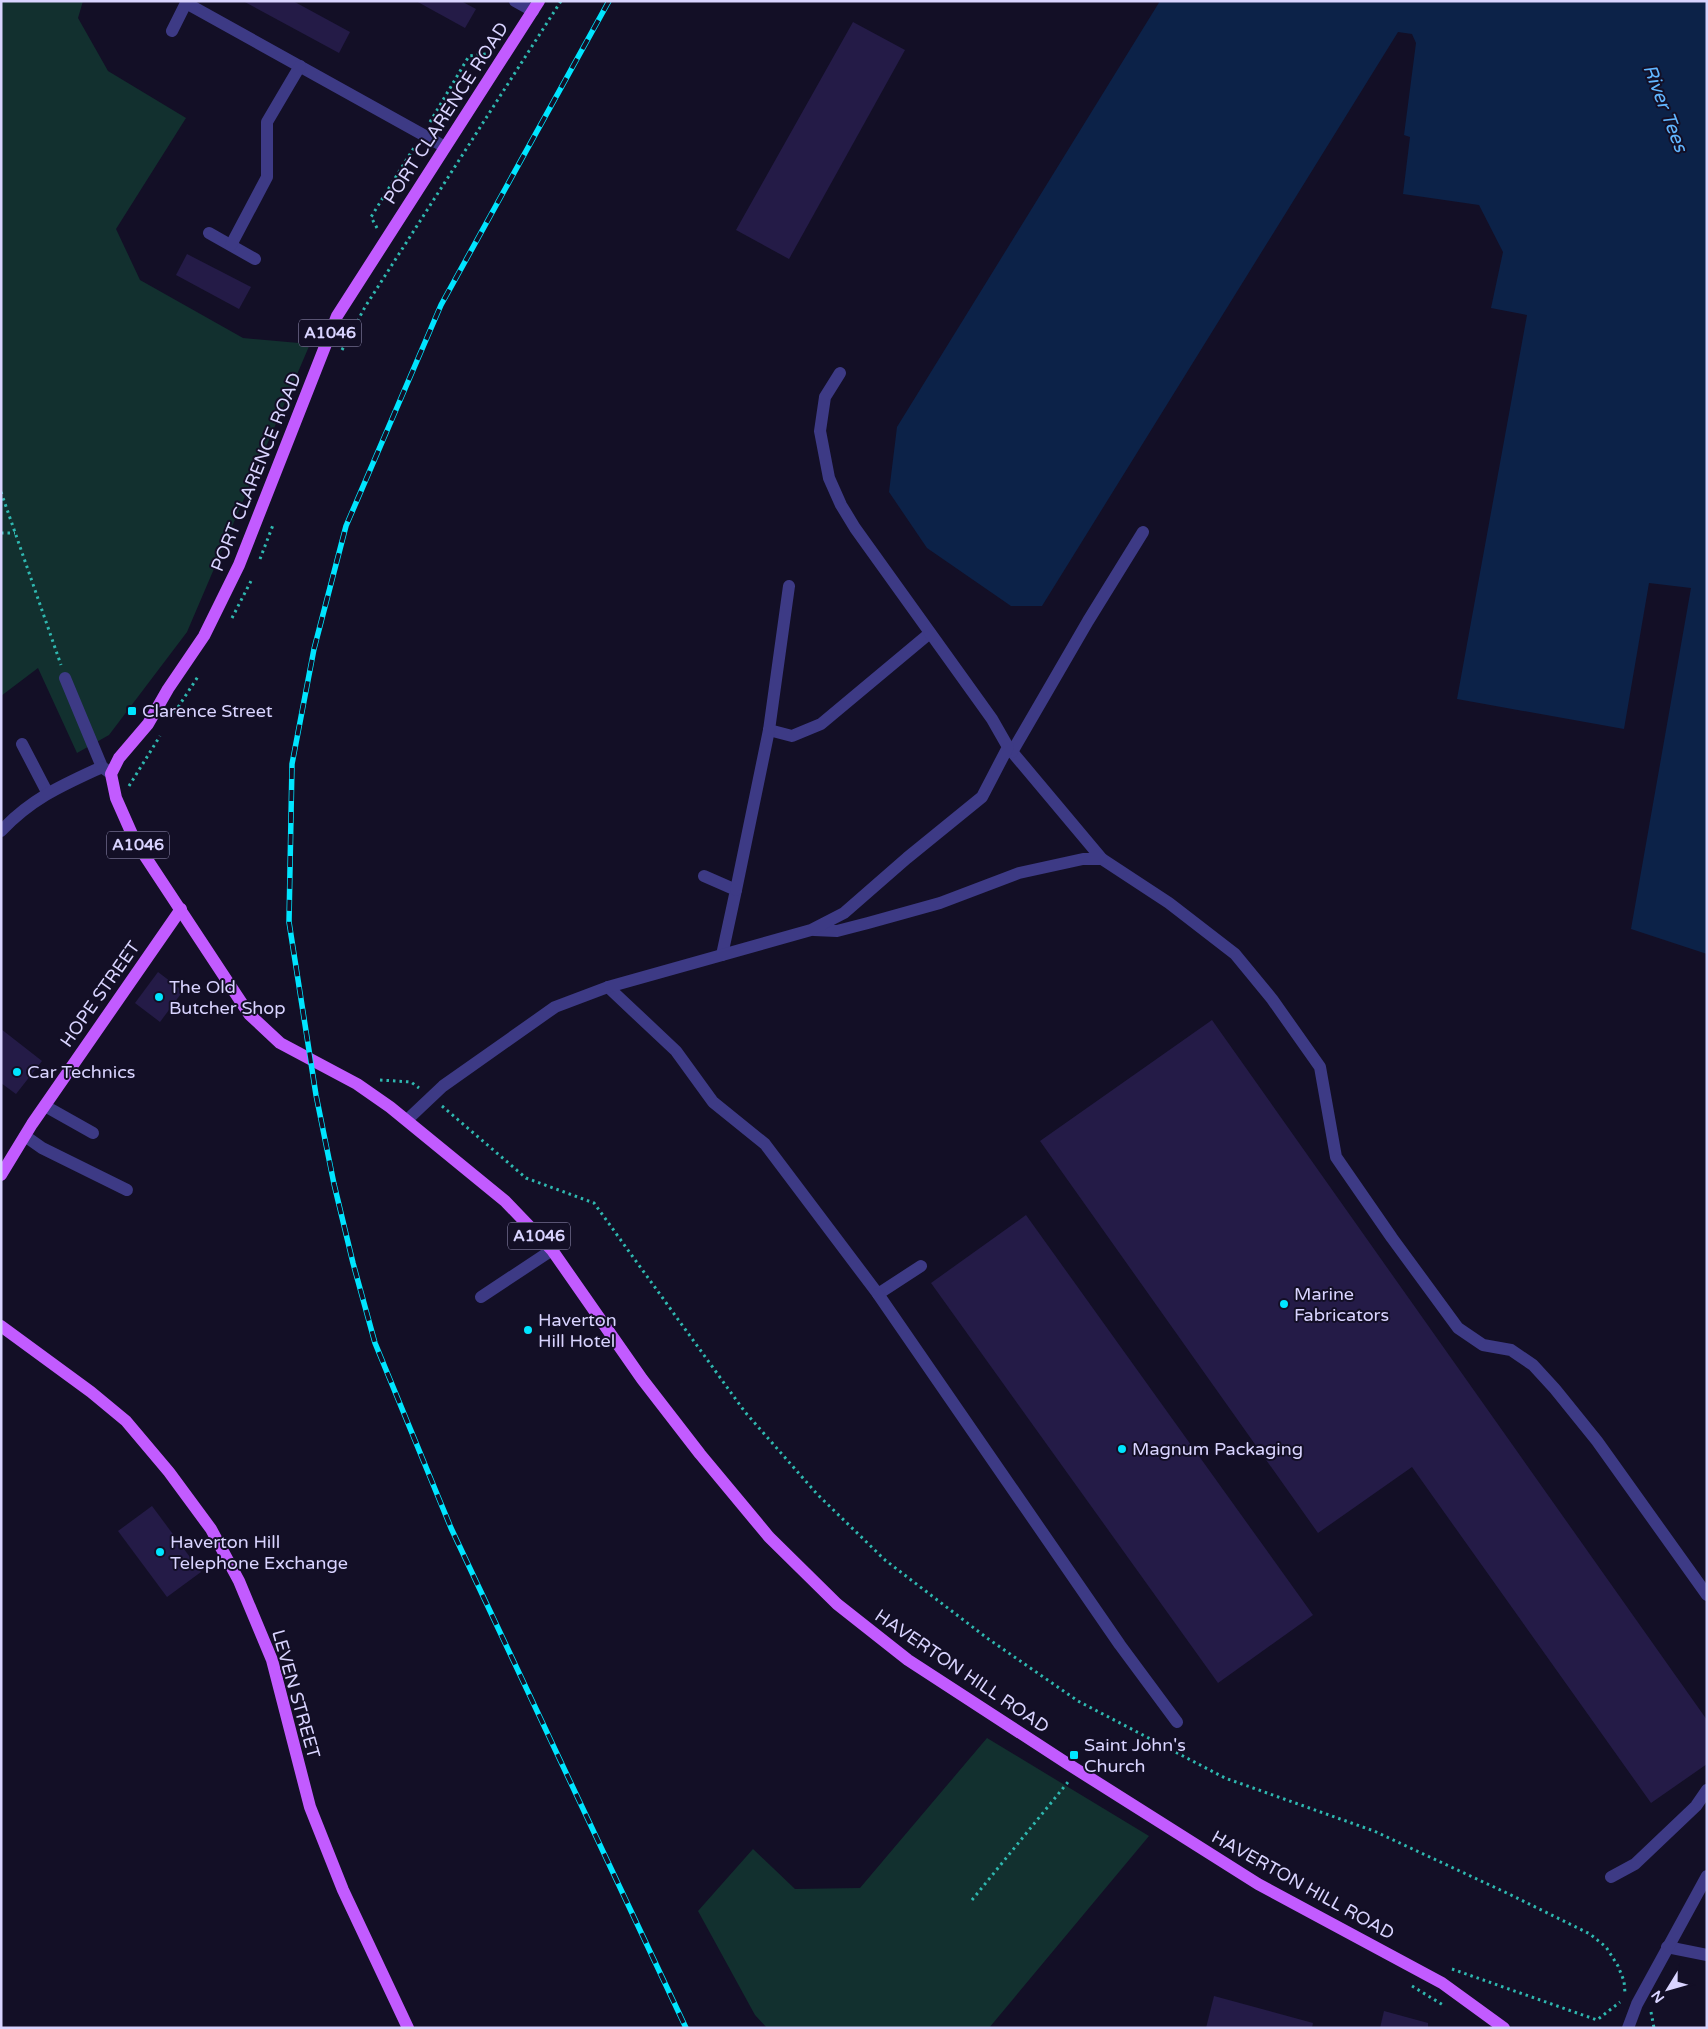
<svg xmlns="http://www.w3.org/2000/svg" width="1708" height="2029" font-family="'Varela Round',sans-serif">
<rect width="100%" height="100%" fill="#130f26"/>
<g fill="#12302f">
<path d="M1 1H83L78 18 108 71 186 118 116 229 140 280 243 338 310 344 187 632 109 735 77 753 38 668 1 696Z"/>
<path d="M987 1738 1149 1836 989 2028H767L755 2015 698 1911 753 1849 795 1889 860 1888Z"/>
</g>
<path fill="#0c2248" d="M1160 1H1707V954L1631 929 1691 588 1649 583 1624 729 1457 699 1527 315 1491 308 1503 252 1479 205 1403 194 1410 137 1404 135 1416 43 1412 34 1398 32 1042 606H1011L927 548 889 492 897 427Z"/>
<g fill="#241b47">
<path d="M243 1H293L350 32 339 53Z"/>
<path d="M416 1H461L476 9 465 28Z"/>
<path d="M853 22 905 50 789 259 736 230Z"/>
<path d="M187 254 251 287 239 309 176 275Z"/>
<path d="M158 972 183 991 160 1022 135 1003Z"/>
<path d="M1212 1020 1707 1720V1764L1651 1803 1412 1467 1318 1533 1040 1141Z"/>
<path d="M1 1029 42 1061 16 1094 1 1083Z"/>
<path d="M1026 1215 1313 1615 1218 1683 931 1283Z"/>
<path d="M152 1506 201 1572 167 1597 118 1531Z"/>
<path d="M1214 1996 1313 2023 1312 2028H1206Z"/>
<path d="M1384 2011 1428 2023V2028H1380Z"/>
</g>
<g fill="none" stroke-linecap="round" stroke-linejoin="round">
<g stroke="#2fb8b0" stroke-width="3" stroke-dasharray="2.5 4" stroke-linecap="butt">
<path d="M430 122 469 56 486 54"/>
<path d="M377 228 371 217 415 146"/>
<path d="M342 350 365 307 561 1"/>
<path d="M1 492 61 665"/>
<path d="M1 533H15"/>
<path d="M260 559 273 525"/>
<path d="M232 618 252 579"/>
<path d="M171 718 199 675"/>
<path d="M129 786 160 736"/>
<path d="M380 1080 411 1082 419 1088"/>
<path d="M442 1106 526 1178 594 1203 745 1412 817 1494 885 1560 987 1638 1078 1701 1225 1778 1374 1831 1511 1895 1590 1934 1606 1947 1618 1966 1624 1981 1625 1993"/>
<path d="M972 1900 1068 1782"/>
<path d="M1452 1969 1597 2020 1620 2002"/>
<path d="M1412 1986 1443 2005"/>
<path d="M1651 2012 1654 2028"/>
</g>
<g stroke="#3d3a85" stroke-width="12">
<path d="M515 1 533 11"/>
<path d="M186 3 445 147"/>
<path d="M172 31 187 1"/>
<path d="M209 233 255 259"/>
<path d="M231 245 267 177V122L300 66"/>
<path d="M65 678 102 767 109 772"/>
<path d="M769 730 792 736 821 724 930 633"/>
<path d="M22 744 47 792"/>
<path d="M1008 747 1102 859 1169 903 1235 954 1272 999 1320 1067 1336 1157 1392 1238 1458 1328 1483 1345 1511 1350 1533 1365 1555 1389 1597 1441 1707 1595"/>
<path d="M1012 752 1088 621 1143 532"/>
<path d="M1 831C32 798 63 785 102 767"/>
<path d="M704 876 736 890 722 955"/>
<path d="M736 890 769 730 789 586"/>
<path d="M814 930 837 931 868 923 940 903 1019 873 1083 859H1102"/>
<path d="M608 987 676 1051 713 1102 765 1144 878 1294 921 1266"/>
<path d="M45 1106 93 1133"/>
<path d="M407 1120 443 1086 555 1007 608 987 811 930 844 913 907 858 982 797 1008 747 992 719 855 528 841 505 829 478 820 431 825 397 840 373"/>
<path d="M25 1136 42 1148 127 1190"/>
<path d="M878 1294 1120 1645 1177 1722"/>
<path d="M481 1297 552 1250"/>
<path d="M1611 1877 1635 1864 1696 1806 1707 1790"/>
<path d="M1667 1947 1707 1955"/>
<path d="M1628 2028 1637 2004 1707 1876"/>
</g>
<g stroke="#c25bff" stroke-width="12">
<path d="M539 1 337 316 239 565 204 636 168 689 148 724 119 758 111 774 116 798 135 841 249 1014 280 1043 357 1084 390 1107 505 1201 552 1250 642 1379 700 1454 769 1537 837 1604 908 1660 1068 1764 1258 1884 1442 1983 1504 2028"/>
<path d="M1 1175 32 1124 181 909"/>
<path d="M1 1326 91 1392 126 1421 169 1472 211 1529 239 1581 272 1660 310 1807 343 1890 408 2028"/>
</g>
<g stroke="#00e5ff" stroke-width="5.5">
<path id="rail" d="M609 1 441 305 346 526 314 649 292 764 289 922 316 1095 334 1184 353 1263 375 1343 451 1528 686 2028"/>
</g>
<use href="#rail" stroke="#130f26" stroke-width="4" stroke-dasharray="11" stroke-linecap="butt"/>
</g>
<g fill="#00e5ff" stroke="#130f26" stroke-width="2">
<rect x="127" y="706" width="10" height="10" rx="2.5"/>
<circle cx="159" cy="997" r="5"/>
<circle cx="17" cy="1072" r="5"/>
<circle cx="1284" cy="1304" r="5"/>
<circle cx="528" cy="1330" r="5"/>
<circle cx="1122" cy="1449" r="5"/>
<circle cx="160" cy="1552" r="5"/>
<rect x="1069" y="1750" width="10" height="10" rx="2.5"/>
</g>
<g text-anchor="middle" dominant-baseline="central" stroke-width="4" stroke-linejoin="round" paint-order="stroke">
<g fill="#130f26" stroke="#9e99be" stroke-width="1">
<rect x="299" y="319.5" width="62" height="27" rx="4"/>
<rect x="107" y="831.5" width="62" height="27" rx="4"/>
<rect x="508" y="1222.5" width="62" height="27" rx="4"/>
</g>
<g font-size="16" font-weight="bold" fill="#d9d4ff">
<text x="330" y="333">A1046</text>
<text x="138" y="845">A1046</text>
<text x="539" y="1236">A1046</text>
</g>
<g font-size="18" fill="#d9d4ff" stroke="#130f26">
<text transform="translate(446 113) rotate(-57)">PORT CLARENCE ROAD</text>
<text transform="translate(256 472) rotate(-68)">PORT CLARENCE ROAD</text>
<text transform="translate(100 994) rotate(-55)">HOPE STREET</text>
<text transform="translate(962 1671) rotate(34)">HAVERTON HILL ROAD</text>
<text transform="translate(296 1694) rotate(74)">LEVEN STREET</text>
<text transform="translate(1303 1885) rotate(29)">HAVERTON HILL ROAD</text>
</g>
<g font-size="18" fill="#d9d4ff" stroke="#130f26" text-anchor="start">
<text x="142" y="711">Clarence Street</text>
<text x="169" y="987">The Old<tspan x="169" dy="21">Butcher Shop</tspan></text>
<text x="27" y="1072">Car Technics</text>
<text x="1294" y="1294">Marine<tspan x="1294" dy="21">Fabricators</tspan></text>
<text x="538" y="1320">Haverton<tspan x="538" dy="21">Hill Hotel</tspan></text>
<text x="1132" y="1449">Magnum Packaging</text>
<text x="170" y="1542">Haverton Hill<tspan x="170" dy="21">Telephone Exchange</tspan></text>
<text x="1084" y="1745">Saint John's<tspan x="1084" dy="21">Church</tspan></text>
</g>
<g font-size="19" font-style="italic" fill="#62b6ff" stroke="#130f26">
<text transform="translate(1665 108) rotate(69)">River Tees</text>
</g>
</g>
<rect width="1708" height="2029" fill="none" stroke="#d9d4ff" stroke-width="5"/>
<g transform="translate(1668 1989) rotate(233)" stroke="#130f26" stroke-width="4" paint-order="stroke">
<path d="M0-4L9 19L0 12L-9 19Z" fill="#d9d4ff"/>
<text y="-8" font-size="14" font-weight="bold" text-anchor="middle" fill="#d9d4ff">N</text>
</g>
</svg>
